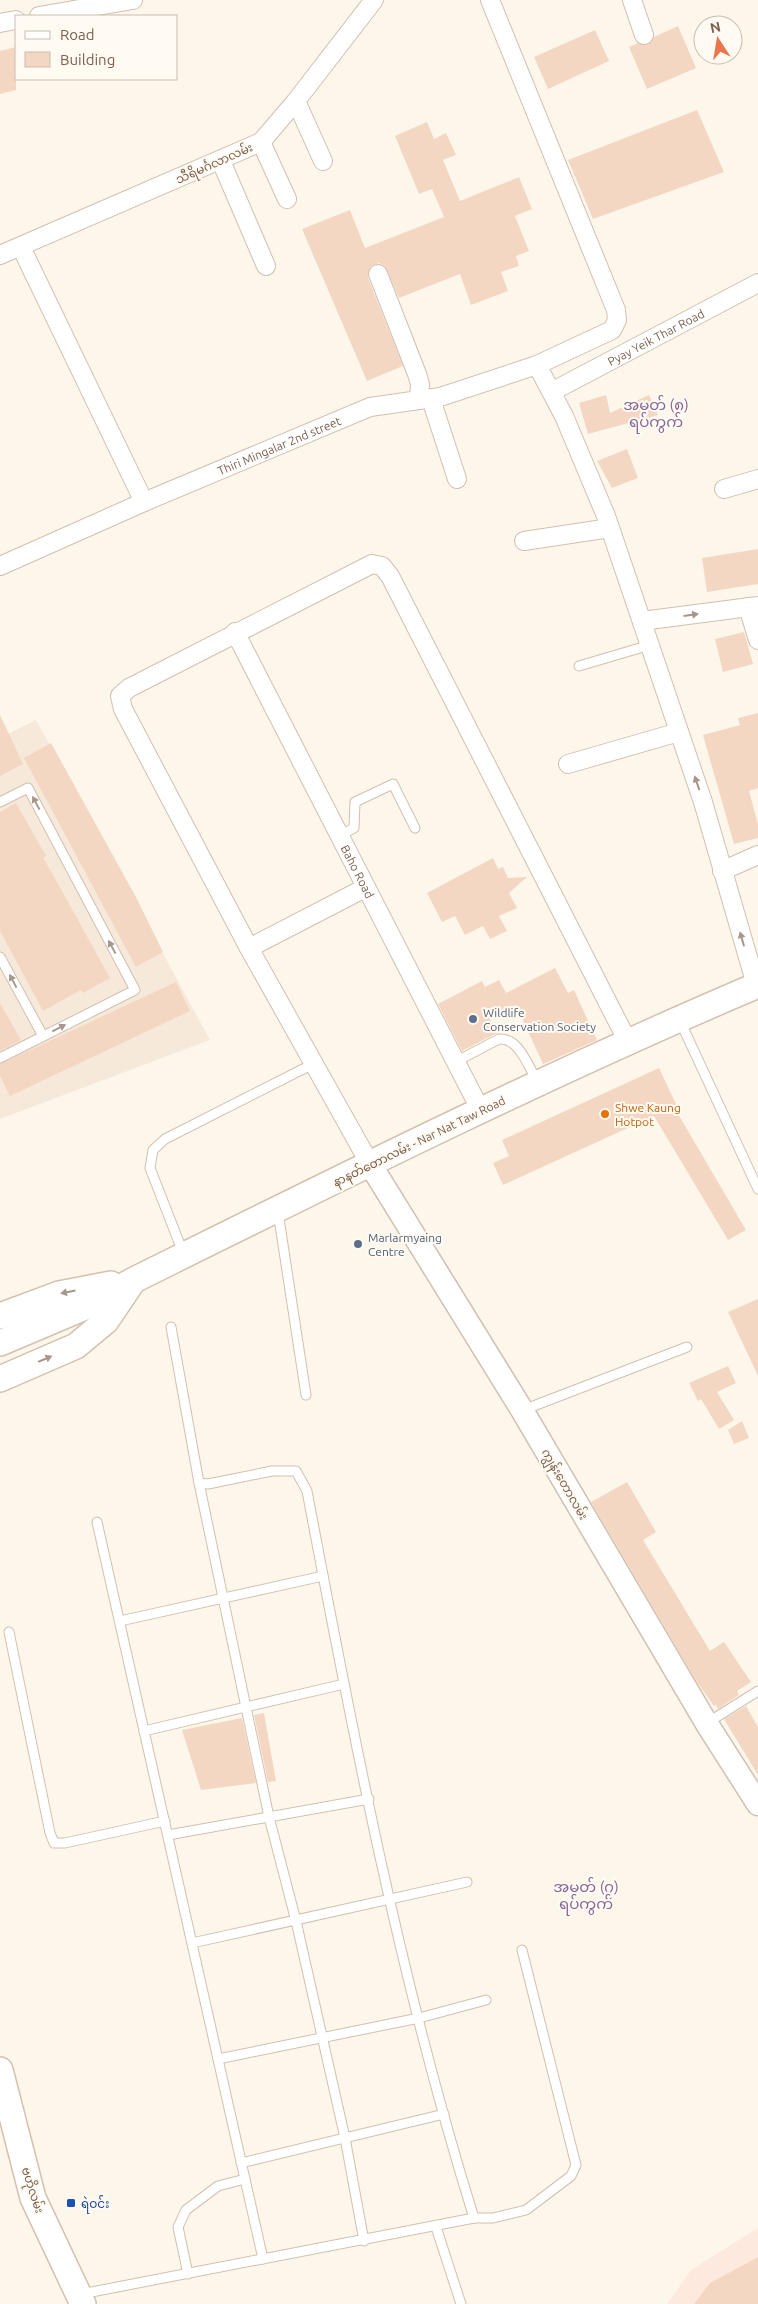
<svg xmlns="http://www.w3.org/2000/svg" width="758" height="2304" font-family="Ubuntu,'Noto Sans Myanmar',sans-serif">
<rect width="100%" height="100%" fill="#fdf7eb"/>
<path fill="#f6e9d9" d="M36 720 210 1040 0 1119V738Z"/>
<path fill="#fee9df" d="M758 2228V2304H667L691 2270Z"/>
<g fill="#f4d7c2">
<path d="M678 26 696 68 647 89 629 47 638 43 648 45 654 37Z"/>
<path d="M595 30 609 61 548 89 534 57Z"/>
<path d="M16 47V90L0 94V51Z"/>
<path d="M697 110 724 172 593 219 568 160Z"/>
<path d="M427 122 434 139 446 133 456 155 443 160 460 201 519 177 532 209 515 216 529 251 516 256 519 266 501 272 508 291 471 305 460 274 399 298 385 266 379 263 370 267 368 278 403 366 367 381 302 229 350 210 365 248 444 217 432 189 419 194 395 136Z"/>
<path d="M606 395 610 413 649 395 658 415 588 434 579 403Z"/>
<path d="M627 449 638 478 612 488 597 461Z"/>
<path d="M758 549V584L707 592 702 558Z"/>
<path d="M744 632 753 664 723 672 715 639Z"/>
<path d="M758 713V788L749 791 758 824V838L734 844 703 735 740 725 738 718Z"/>
<path d="M0 715 23 764 0 776Z"/>
<path d="M51 743 137 899 163 952 136 967 24 758Z"/>
<path d="M16 803 46 856 43 858 52 873 110 978 83 993 81 990 43 1011 0 931V812Z"/>
<path d="M493 858 498 869 503 867 508 878 527 877 509 893 517 908 499 916 507 931 490 939 483 926 465 935 455 916 442 922 427 893Z"/>
<path d="M555 968 568 993 574 990 597 1040 543 1064 516 1005 489 1018 497 1033 462 1051 438 1004 482 981 485 987 499 980 506 993Z"/>
<path d="M176 982 190 1011 10 1096 0 1076V1064Z"/>
<path d="M0 1003 21 1040 0 1051Z"/>
<path d="M659 1068 677 1106 674 1107 746 1230 728 1240 654 1116 503 1185 493 1163 509 1156 502 1140Z"/>
<path d="M758 1299V1376L728 1312Z"/>
<path d="M728 1366 736 1383 717 1392 734 1420 719 1429 701 1399 698 1401 689 1383Z"/>
<path d="M742 1421 749 1438 734 1444 728 1430Z"/>
<path d="M627 1482 656 1532 643 1540 710 1651 724 1642 751 1682 737 1691 739 1695 718 1709 716 1705 714 1706 697 1682 591 1502Z"/>
<path d="M746 1706 758 1727V1775L724 1719Z"/>
<path d="M264 1713 276 1781 268 1782 254 1715Z"/>
<path d="M242 1718 256 1783 201 1790 182 1730Z"/>
<path d="M758 2257V2304H694L710 2283Z"/>
</g>
<g fill="none" stroke-linecap="round" stroke-linejoin="round">
<g stroke="#d2bfaf" stroke-width="11">
<g id="service">
<path d="M579 666 650 645"/>
<path d="M0 802 28 788 135 990 0 1058"/>
<path d="M339 836 354 828 355 802 393 784 415 828"/>
<path d="M0 957 43 1036"/>
<path d="M680 1021 758 1189"/>
<path d="M455 1062 499 1039C519 1037 529 1068 538 1083"/>
<path d="M278 1212 306 1395"/>
<path d="M184 1255 150 1168 153 1150 165 1139 313 1064"/>
<path d="M523 1410 687 1347"/>
<path d="M199 1483 269 1817 296 1921 345 2138 364 2241"/>
<path d="M97 1522 263 2259"/>
<path d="M120 1621 323 1576"/>
<path d="M9 1632 50 1833 54 1843H65L165 1821"/>
<path d="M707 1723 758 1691"/>
<path d="M144 1731 344 1684"/>
<path d="M168 1835 369 1799"/>
<path d="M192 1943 467 1882"/>
<path d="M218 2059 419 2018 486 2000"/>
<path d="M241 2163 444 2114"/>
<path d="M474 2218H493L526 2210 571 2176 576 2165 522 1950"/>
<path d="M436 2227 461 2304"/>
<path d="M188 2274 178 2227 186 2210 218 2186 245 2179"/>
<path d="M81 2294 474 2218C400 1981 353 1735 307 1491L296 1471H272L208 1484 199 1483 171 1327"/>
</g>
</g>
<g stroke="#d2bfaf" stroke-width="20">
<g id="minor">
<path d="M490 0 616 310 617 320 612 330 537 365"/>
<path d="M632 0 644 35"/>
<path d="M39 16 133 0"/>
<path d="M0 23 16 20"/>
<path d="M296 101 323 161"/>
<path d="M261 142 287 199"/>
<path d="M221 161 266 266"/>
<path d="M21 247 144 502"/>
<path d="M0 255 261 142 296 101 374 0"/>
<path d="M378 274 417 374 420 384 419 400"/>
<path id="s1" d="M553 391 758 283"/>
<path d="M431 399 457 479"/>
<path d="M724 489 758 479"/>
<path d="M524 541 610 528"/>
<path id="s2" d="M0 566 144 502 370 407 440 397 537 365 564 416 606 516 703 802 756 985"/>
<path d="M748 607 758 640"/>
<path d="M642 621 758 606"/>
<path id="s3" d="M235 632 481 1111"/>
<path d="M568 764 679 732"/>
<path d="M722 871 758 855"/>
<path d="M249 948 365 888"/>
<path d="M370 1164 249 948 123 709 120 696 129 688 372 564 382 566 390 576 628 1042"/>
</g>
</g>
<g stroke="#d2bfaf" stroke-width="25">
<path id="tertiary" d="M370 1164 522 1410 707 1724 758 1804"/>
</g>
<g stroke="#d5c0ad" stroke-width="28">
<g id="secondary">
<path d="M0 1316 59 1294 111 1284"/>
<path d="M0 1343 85 1307 134 1280C340 1178 546 1075 758 985"/>
<path d="M0 1379 76 1346 106 1321 131 1284"/>
<path d="M0 2070 33 2198 83 2304"/>
</g>
</g>
<use href="#service" stroke="#fff" stroke-width="9"/>
<use href="#minor" stroke="#fff" stroke-width="18"/>
<use href="#tertiary" stroke="#fff" stroke-width="22"/>
<use href="#secondary" stroke="#fff" stroke-width="25"/>
</g>
<defs><path id="oneway-solid" d="M-6-.8H1V-3.2L6.5 0L1 3.2V.8H-6Z" transform="scale(1.25)"/></defs>
<g fill="#a9968b">
<use href="#oneway-solid" transform="translate(691 615) rotate(-8)"/>
<use href="#oneway-solid" transform="translate(697 783) rotate(-109)"/>
<use href="#oneway-solid" transform="translate(36 803) rotate(-118)"/>
<use href="#oneway-solid" transform="translate(742 939) rotate(-106)"/>
<use href="#oneway-solid" transform="translate(112 947) rotate(-118)"/>
<use href="#oneway-solid" transform="translate(13 981) rotate(-118)"/>
<use href="#oneway-solid" transform="translate(59 1028) rotate(-27)"/>
<use href="#oneway-solid" transform="translate(68 1292) rotate(169)"/>
<use href="#oneway-solid" transform="translate(45 1359) rotate(-23)"/>
</g>
<g fill="#5c6f8a" stroke="#fffbf3" stroke-width="2">
<circle cx="473" cy="1019" r="5"/>
<circle cx="358" cy="1244" r="5"/>
</g>
<circle fill="#e8710a" stroke="#fffbf3" stroke-width="2" cx="605" cy="1114" r="5"/>
<rect fill="#1a4fb4" stroke="#fffbf3" stroke-width="2" x="66" y="2198" width="10" height="10" rx="2.5"/>
<g text-anchor="middle" dominant-baseline="central" stroke-width="4" stroke-linejoin="round" paint-order="stroke">
<g font-size="12" fill="#7b5e4c" stroke="#fffbf3">
<text transform="translate(214 163) rotate(-24)">သီရိမင်္ဂလာလမ်း</text>
<text stroke="none"><textPath href="#s1" startOffset="116">Pyay Yeik Thar Road</textPath></text>
<text stroke="none"><textPath href="#s2" startOffset="304">Thiri Mingalar 2nd street</textPath></text>
<text stroke="none"><textPath href="#s3" startOffset="269">Baho Road</textPath></text>
<text transform="translate(419 1141) rotate(-26)">နာနတ်တောလမ်း - Nar Nat Taw Road</text>
<text transform="translate(565 1484) rotate(60)">ကျွန်းတောလမ်း</text>
<text transform="translate(33 2190) rotate(72)">ဗဟိုလမ်း</text>
</g>
<g font-size="12" fill="#4e5e75" stroke="#fffbf3" text-anchor="start">
<text x="483" y="1012">Wildlife<tspan x="483" dy="14">Conservation Society</tspan></text>
<text x="368" y="1237">Marlarmyaing<tspan x="368" dy="14">Centre</tspan></text>
</g>
<g font-size="12" fill="#c56008" stroke="#fffbf3" text-anchor="start">
<text x="615" y="1107">Shwe Kaung<tspan x="615" dy="14">Hotpot</tspan></text>
</g>
<g font-size="12" fill="#164399" stroke="#fffbf3" text-anchor="start">
<text x="81" y="2203">ရဲဝင်း</text>
</g>
<g font-size="15" fill="#876596" stroke="#fffbf3">
<text x="656" y="404">အမှတ် (၈)<tspan x="656" dy="17">ရပ်ကွက်</tspan></text>
<text x="586" y="1886">အမှတ် (၇)<tspan x="586" dy="17">ရပ်ကွက်</tspan></text>
</g>
</g>
<rect x="15" y="15" width="162" height="65" fill="#fffbf3" stroke="#cabcb0"/>
<rect x="25" y="31" width="25" height="8" fill="#ffffff" stroke="#cabcb0"/>
<text x="60" y="40" font-size="15" fill="#7b5e4c">Road</text>
<rect x="25" y="52" width="25" height="15" fill="#f4d7c2" stroke="#cabcb0"/>
<text x="60" y="65" font-size="15" fill="#7b5e4c">Building</text>
<g transform="translate(718 40) rotate(348)"><circle r="24" fill="#fffbf3" stroke="#cabcb0"/>
<path d="M0-4L9 19L0 12L-9 19Z" fill="#eb754d"/>
<text y="-8" font-size="14" font-weight="bold" text-anchor="middle" fill="#7b5e4c">N</text>
</g>
</svg>
